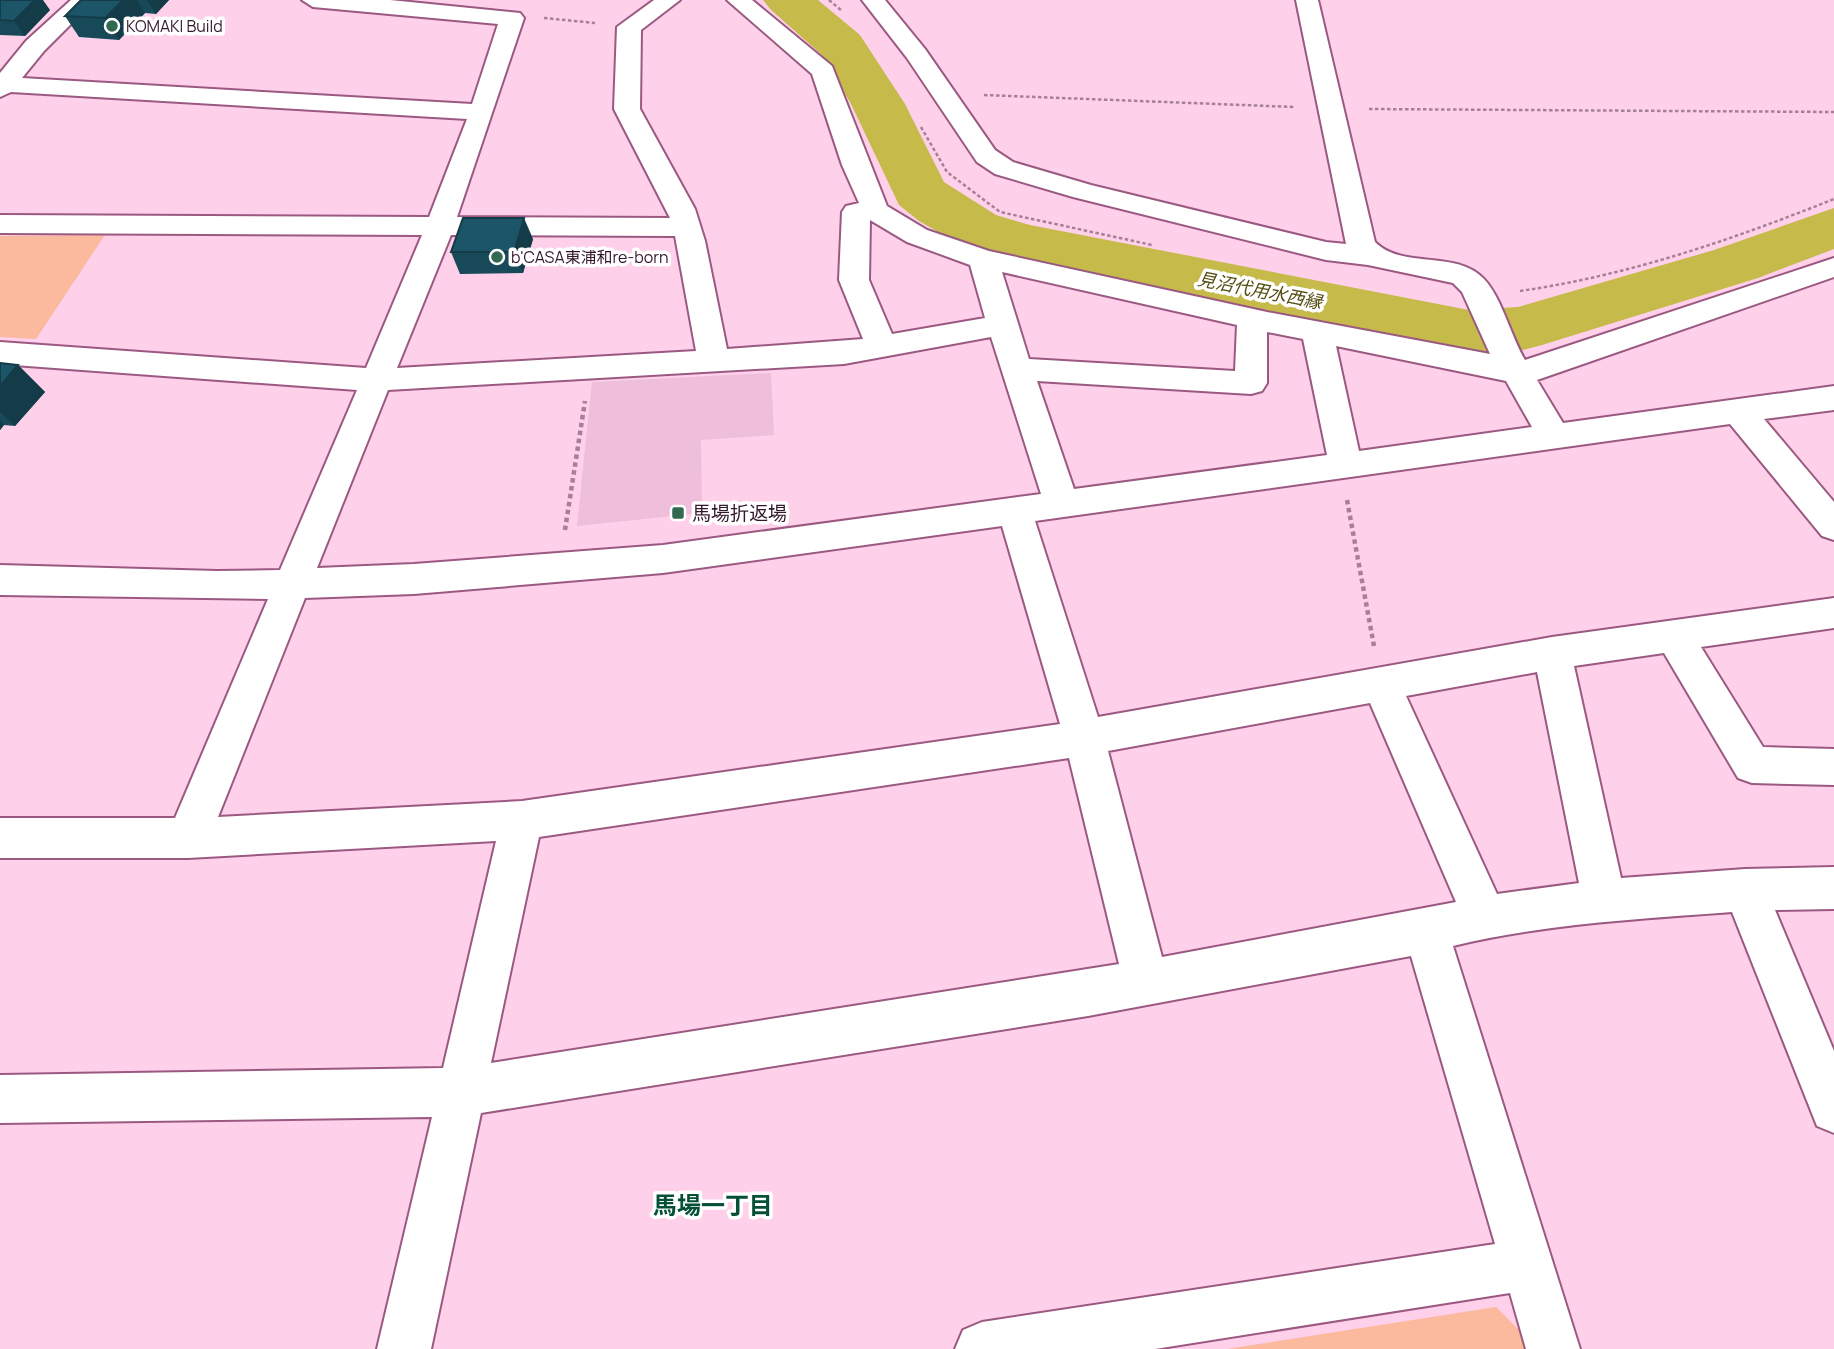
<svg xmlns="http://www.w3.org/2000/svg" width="1834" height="1349" font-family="Manrope,'Noto Sans JP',sans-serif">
<rect width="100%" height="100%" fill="#fed0ea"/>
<path fill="#eebeda" d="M771 373 774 435 701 440 702 513 577 526 592 382Z"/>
<g fill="#fbb99e">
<path d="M105 235 36 339 0 337V236Z"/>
<path d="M1496 1307 1529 1340 1531 1349H1227Z"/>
</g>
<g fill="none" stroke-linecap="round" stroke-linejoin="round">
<path fill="#c6ba4b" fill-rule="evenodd" d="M763 0H818L860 35 905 104 944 182 996 215 1030 225 1469 310 1518 307 1714 250 1834 208V249L1758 278 1542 345 1519 351 1469 354 1020 262 954 241 919 221 899 205 851 104 822 55 771 10Z"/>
<g stroke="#9b5982" stroke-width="4">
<path id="minor" d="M71 0H95L44 51 22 78 472 104 498 24 313 7 302 0H390L520 13 524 18 457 217 670 218 614 109 617 27 654 0H680L641 30 640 109 695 209 705 241 727 349 863 339 839 280 842 212 846 206 859 203 842 165 812 74 727 0H752L832 66 887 206 927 230 989 251 1267 312 1490 354 1462 292 1453 283 1368 265 1326 260 1073 197 995 174 977 162 907 58 862 0H885L925 49 995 150 1013 162 1091 185 1326 242 1346 244 1296 0H1318L1375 242C1403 270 1456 249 1484 279 1502 298 1511 337 1525 360L1834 258V277L1537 380 1563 423 1834 386V410L1764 419 1834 502V540L1822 536 1730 424 1035 521 1098 717 1552 637 1834 598V628L1701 647 1763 747 1834 749V785L1752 783 1738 778 1664 653 1574 666 1621 878 1745 869 1834 867V909L1775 910 1834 1051V1133L1817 1126 1732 912C1639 919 1544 924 1453 946L1580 1349H1526L1510 1293 1155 1349H955L963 1330 982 1322 1495 1244 1411 956 1088 1016 481 1113 431 1349H377L432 1117 0 1123V1075L443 1068 496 841 188 858H0V818H175L268 599 0 595V565L217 571 280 570 357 390 0 364V342L366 368 422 235 0 233V215L429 217 467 119 11 92 0 97V73L26 41ZM870 220 907 242 970 265 985 318 892 334 869 280ZM451 235 675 236 696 351 397 368ZM1002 272 1237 325 1235 371 1029 359ZM1267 332 1303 339 1327 455 1074 489 1037 381 1251 394 1262 391 1267 383ZM991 337 1041 494 663 545 414 564 317 568 388 390 844 364ZM1336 346 1506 381 1532 427 1359 451ZM1002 526 1060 724 522 801 218 817 305 598 414 594 663 573ZM1537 672 1579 883 1497 894 1406 696ZM1370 703 1456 902 1162 957 1108 751ZM1069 758 1119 964 491 1063 539 837Z"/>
</g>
<g stroke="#a68096" stroke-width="2.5" stroke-dasharray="3.5 2.5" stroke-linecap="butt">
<path d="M829 0 842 11"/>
<path d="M544 18 595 23"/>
<path d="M984 95 1294 107"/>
<path d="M1369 109 1834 112"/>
<path d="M921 127 947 172 1000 212 1152 245"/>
<path d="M1520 291C1630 275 1731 240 1834 199"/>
</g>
<g stroke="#a68096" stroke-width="4.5" stroke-dasharray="4.5 3.5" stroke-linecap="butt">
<path d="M1347 500 1374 646"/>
<path d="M565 530 585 401"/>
</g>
<use href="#minor" fill="#fff" fill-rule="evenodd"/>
</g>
<g fill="#174959">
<path d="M0 0 50 10 25 36 0 35Z"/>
<path d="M81 0H169L156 14 145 13 119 40 79 37 65 16Z"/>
<path d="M533 239 523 273 460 274 451 252Z"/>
<path d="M0 363 18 365 45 392 15 426 4 425 0 430Z"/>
</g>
<g fill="#133c48">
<path d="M35 0H43L50 10 25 36 14 21Z"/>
<path d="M123 0H137L145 13 119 40 105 18Z"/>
<path d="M147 0H169L156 14Z"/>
<path d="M524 218 533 239 523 273 514 252Z"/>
<path d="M18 365 45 392 15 426 0 412V386Z"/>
<path d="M0 420 4 425 0 430Z"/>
</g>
<g fill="#1b5567" stroke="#133c48" stroke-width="2">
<path d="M0 0H35L14 21 0 20Z"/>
<path d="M81 0H123L105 18 65 16Z"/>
<path d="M463 218H524L514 252H451Z"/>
<path d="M0 363 18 365 0 386Z"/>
</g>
<g fill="#316951" stroke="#fff" stroke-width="2.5">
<circle cx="112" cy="26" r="7"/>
<circle cx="497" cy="257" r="7"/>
<rect x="671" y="506" width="14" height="14" rx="3.5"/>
</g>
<g text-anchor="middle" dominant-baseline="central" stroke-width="7" stroke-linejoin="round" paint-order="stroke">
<g font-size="16" fill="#341829" stroke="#fff" text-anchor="start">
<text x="126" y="26">KOMAKI Build</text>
<text x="511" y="257">b'CASA東浦和re-born</text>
</g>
<g font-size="18" font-style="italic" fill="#544e12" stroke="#fff">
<text transform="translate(1260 290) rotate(11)">見沼代用水西縁</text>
</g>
<g font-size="19" fill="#341829" stroke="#fff" text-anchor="start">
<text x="692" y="513">馬場折返場</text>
</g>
<g font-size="24" font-weight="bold" fill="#055036" stroke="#fff">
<text x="713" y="1204">馬場一丁目</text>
</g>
</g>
</svg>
